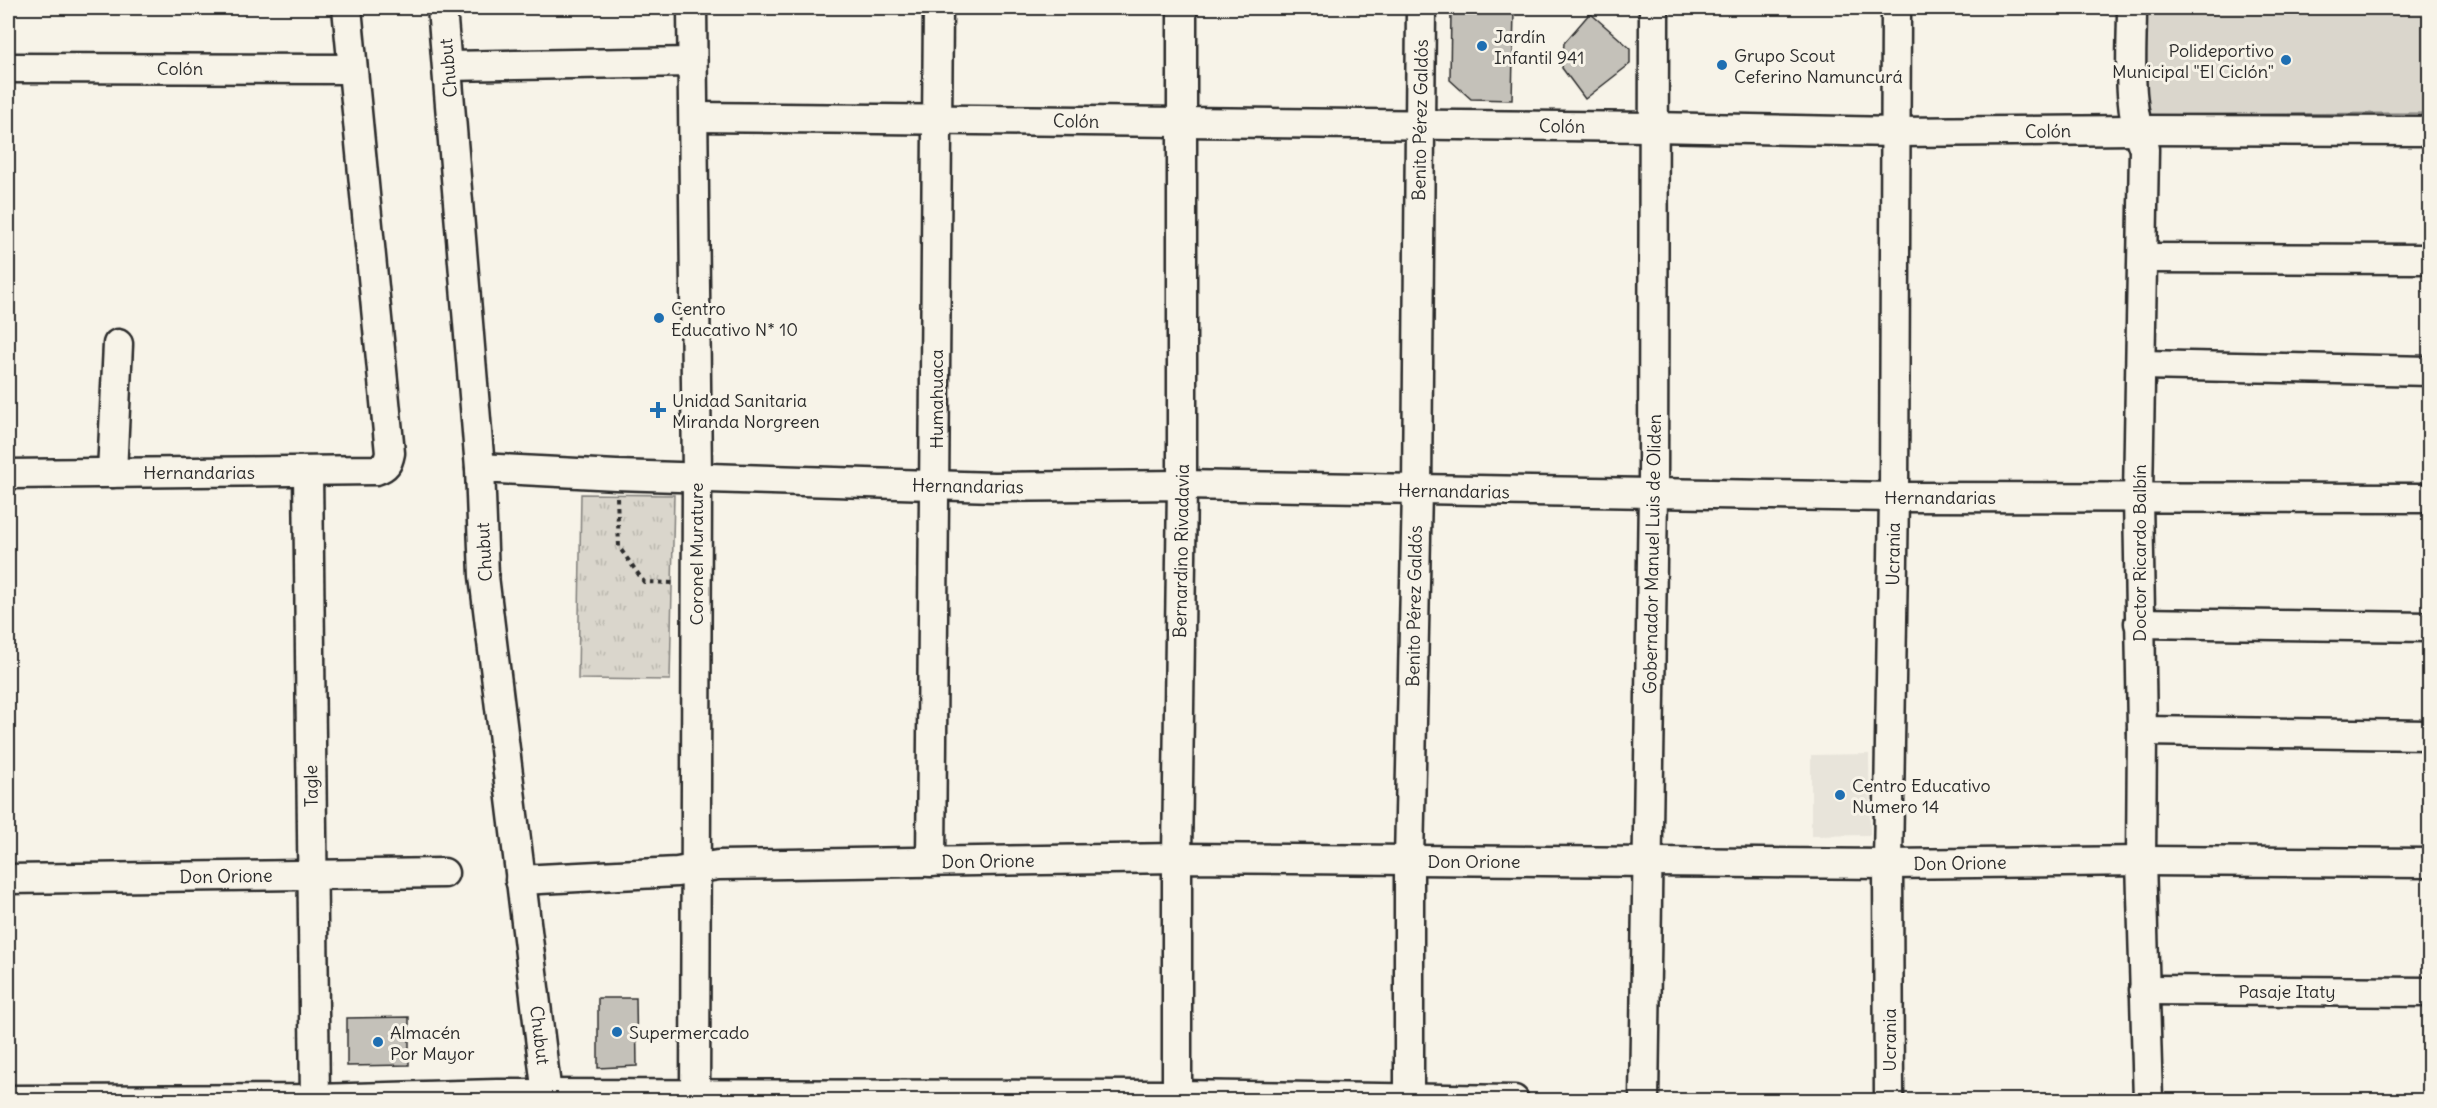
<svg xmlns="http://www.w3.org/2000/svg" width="2437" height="1108" font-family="Delius,sans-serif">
<defs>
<pattern id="park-tufts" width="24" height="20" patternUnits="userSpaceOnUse" patternTransform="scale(1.5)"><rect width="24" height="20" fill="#dad6cc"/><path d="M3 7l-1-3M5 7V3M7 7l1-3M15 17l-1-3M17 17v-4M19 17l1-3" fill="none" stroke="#bbb8af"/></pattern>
</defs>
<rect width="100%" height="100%" fill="#f7f3e8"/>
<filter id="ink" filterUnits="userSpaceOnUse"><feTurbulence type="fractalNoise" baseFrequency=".0167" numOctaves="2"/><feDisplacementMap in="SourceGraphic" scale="12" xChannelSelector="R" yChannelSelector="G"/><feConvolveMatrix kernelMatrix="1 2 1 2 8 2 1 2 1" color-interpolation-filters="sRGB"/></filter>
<g filter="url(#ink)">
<path fill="#e8e4da" d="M1869 754 1870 835 1811 836V755Z"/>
<path fill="url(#park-tufts)" stroke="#82807c" stroke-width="1.5" d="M581 494 674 495 670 680 578 679Z"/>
<path fill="#dad6cc" stroke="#82807c" stroke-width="1.5" d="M2143 8H2429V113L2143 115Z"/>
<g fill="#c4c1b9" stroke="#2b2b2b" stroke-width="1.5">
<path d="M1451 10 1514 11 1512 100 1471 99 1450 80Z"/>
<path d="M1590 13 1630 48V64L1585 99 1562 68 1564 43Z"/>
<path d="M598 998H636L637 1066 598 1068Z"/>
<path d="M409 1017V1065L347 1066V1018Z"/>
</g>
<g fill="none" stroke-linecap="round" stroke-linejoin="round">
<g stroke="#2b2b2b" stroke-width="33">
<g id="minor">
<path d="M442 8 480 468 484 576 547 1095"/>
<path d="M692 8 697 477 695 1100"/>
<path d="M2132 8C2132 55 2126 104 2144 149L2138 497 2142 731 2141 861 2148 1100"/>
<path d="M448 66 692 62"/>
<path d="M8 68 352 69"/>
<path d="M695 117 1653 127 1894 132 2137 130 2430 131"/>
<path d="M2143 258 2430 259"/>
<path d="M2141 365 2430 371"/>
<path d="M480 468 616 475 994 487 1182 485 1894 497 2430 498"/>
<path d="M308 472 315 1100"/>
<path d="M112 473 118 344"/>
<path d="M8 474 376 470C386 467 388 463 390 453L347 8"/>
<path d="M2139 623 2430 627"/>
<path d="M2142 731 2430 735"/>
<path d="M931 862 938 8"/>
<path d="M8 879 444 873"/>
<path d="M520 880 677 872 718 865 1177 858 1888 864 2141 861 2430 863"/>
<path d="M2144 990 2430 992"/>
<path d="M1409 1097V860L1417 490 1421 8"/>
<path d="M8 1100 315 1099 497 1094 1177 1095 1514 1100"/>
<path d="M1177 1100V858L1182 485V8"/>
<path d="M1644 1100 1653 493 1654 8"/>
<path d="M1889 1100 1888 864 1894 497 1896 8"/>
</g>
</g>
<path stroke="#2b2b2b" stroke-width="4" stroke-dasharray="4.5 4.5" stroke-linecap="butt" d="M617 497 619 547 644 582 675 583"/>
<use href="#minor" stroke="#f7f3e8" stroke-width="28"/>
</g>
</g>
<g fill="#1f6fb2" stroke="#f7f3e8" stroke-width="2">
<circle cx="1482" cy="46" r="6"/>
<circle cx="2286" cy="60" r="6"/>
<circle cx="1722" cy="65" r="6"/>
<circle cx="659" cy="318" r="6"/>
<path d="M655 401h6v6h6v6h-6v6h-6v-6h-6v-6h6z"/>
<circle cx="1840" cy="795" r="6"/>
<circle cx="617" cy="1032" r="6"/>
<circle cx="378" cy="1042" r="6"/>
</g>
<g text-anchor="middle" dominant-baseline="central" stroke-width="6" stroke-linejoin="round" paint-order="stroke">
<g font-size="18" fill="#2b2b2b" stroke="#f7f3e8" text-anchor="start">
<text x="1494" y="36">Jardín<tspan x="1494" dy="21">Infantil 941</tspan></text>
<text x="2274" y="50" text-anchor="end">Polideportivo<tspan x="2274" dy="21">Municipal "El Ciclón"</tspan></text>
<text x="1734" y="55">Grupo Scout<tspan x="1734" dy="21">Ceferino Namuncurá</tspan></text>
<text x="671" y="308">Centro<tspan x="671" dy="21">Educativo N* 10</tspan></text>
<text x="672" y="400">Unidad Sanitaria<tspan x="672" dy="21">Miranda Norgreen</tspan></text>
<text x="1852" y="785">Centro Educativo<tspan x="1852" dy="21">Numero 14</tspan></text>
<text x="390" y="1032">Almacén<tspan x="390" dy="21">Por Mayor</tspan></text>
<text x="629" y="1032">Supermercado</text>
</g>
<g font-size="18" fill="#2b2b2b" stroke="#f7f3e8">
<text x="180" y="68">Colón</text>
<text transform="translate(448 68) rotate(-95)">Chubut</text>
<text transform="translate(1420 120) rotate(-89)">Benito Pérez Galdós</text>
<text transform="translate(1076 121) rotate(1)">Colón</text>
<text transform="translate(1562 126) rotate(1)">Colón</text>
<text transform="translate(2048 131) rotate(-1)">Colón</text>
<text transform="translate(936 399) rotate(-90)">Humahuaca</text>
<text x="199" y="472">Hernandarias</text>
<text transform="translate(968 486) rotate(1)">Hernandarias</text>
<text transform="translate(1454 491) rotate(1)">Hernandarias</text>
<text x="1940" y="497">Hernandarias</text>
<text transform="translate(1181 551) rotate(-89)">Bernardino Rivadavia</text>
<text transform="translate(484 552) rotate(-93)">Chubut</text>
<text transform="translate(2139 553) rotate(-90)">Doctor Ricardo Balbín</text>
<text transform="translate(696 554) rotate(-90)">Coronel Murature</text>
<text transform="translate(1652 554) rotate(-89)">Gobernador Manuel Luis de Oliden</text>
<text transform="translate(1893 554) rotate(-89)">Ucrania</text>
<text transform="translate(1414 606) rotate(-89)">Benito Pérez Galdós</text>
<text transform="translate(311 786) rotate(-91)">Tagle</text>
<text transform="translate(988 861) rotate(-1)">Don Orione</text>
<text x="1474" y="861">Don Orione</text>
<text transform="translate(1960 863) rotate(-1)">Don Orione</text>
<text transform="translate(226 876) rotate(-1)">Don Orione</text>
<text x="2287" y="991">Pasaje Itaty</text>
<text transform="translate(540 1035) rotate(83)">Chubut</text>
<text transform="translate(1889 1040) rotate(-90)">Ucrania</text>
</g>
</g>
<rect width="2437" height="1108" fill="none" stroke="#f7f3e8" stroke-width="30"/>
<rect x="15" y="15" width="2407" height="1078" fill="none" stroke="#2b2b2b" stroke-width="2" filter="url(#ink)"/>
</svg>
